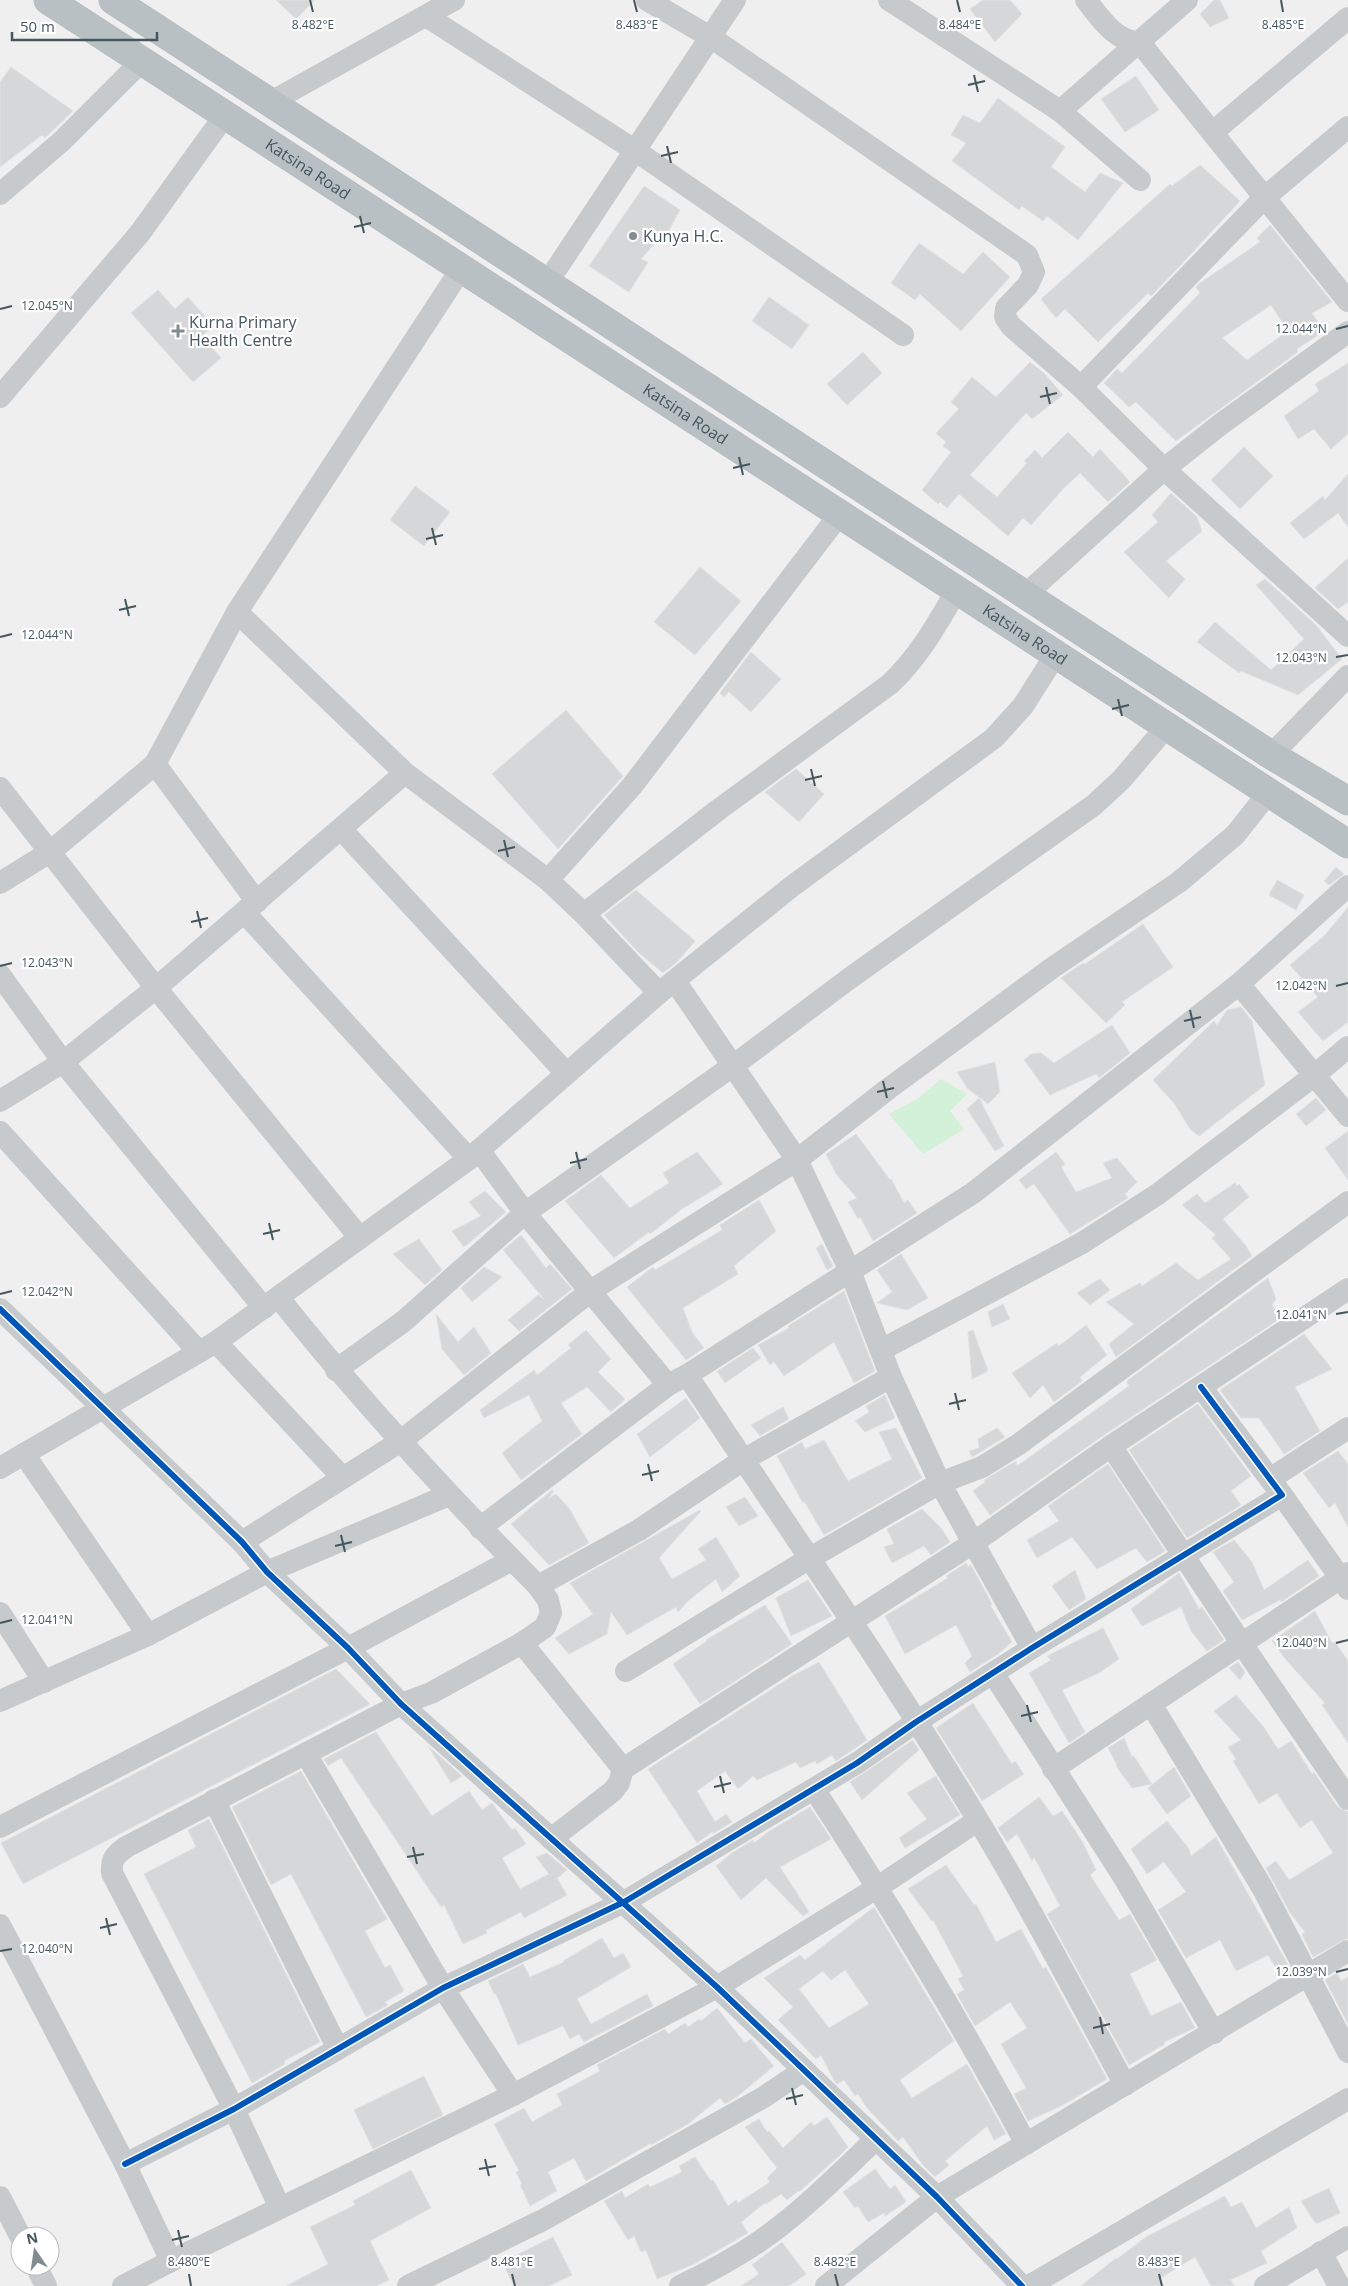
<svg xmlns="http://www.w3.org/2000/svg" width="1348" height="2286" font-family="'Open Sans',sans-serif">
<rect width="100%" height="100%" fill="#f0efef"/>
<path fill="#d2f1d8" d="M941 1079 967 1094 950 1111 964 1129 923 1154 889 1114 919 1098Z"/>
<g fill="#d6d7d8" stroke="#e1e1e2" fill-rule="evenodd">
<path d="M276 0H315L296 19Z"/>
<path d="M983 0H1010L1022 14 995 42 970 9Z"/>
<path d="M1214 0H1220L1229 18 1210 27 1200 14Z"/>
<path d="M11 67 73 111 45 138 42 135 0 167V82Z"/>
<path d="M1136 76 1159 110 1125 132 1101 99Z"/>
<path d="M998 98 1065 147 1051 167 1085 192 1100 173 1123 183 1078 240 1047 216 1043 221 1022 206 1019 210 952 161 966 143 951 135 963 115 980 123Z"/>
<path d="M1200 165 1240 201 1178 268 1151 296 1148 293 1098 342 1065 309 1056 318 1041 299 1170 184 1172 186Z"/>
<path d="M644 186 680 210 668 232 666 231 641 259 648 262 629 292 589 266Z"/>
<path d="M1270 225 1332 302 1312 313 1324 331 1297 349 1298 352 1176 441 1136 402 1129 407 1104 383 1117 369 1122 373 1200 293 1196 287 1200 283 1260 242 1257 238ZM1271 305 1288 331 1247 360 1222 338Z"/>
<path d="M919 243 963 274 983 252 1010 277 961 331 920 294 915 300 891 283Z"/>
<path d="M158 290 175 309 188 297 213 326 202 336 221 358 193 382 131 313Z"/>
<path d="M769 297 809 325 792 349 752 321Z"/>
<path d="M863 352 882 373 847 405 827 384Z"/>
<path d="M1030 362 1044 373 1063 395 1032 419 1026 413 970 475 997 497 1027 463 1024 461 1035 450 1042 458 1068 432 1093 457 1100 449 1130 482 1108 502 1080 473 1064 488 1031 525 1023 518 1008 536 959 494 947 508 940 502 938 504 922 490 951 452 943 446 946 442 936 433 959 409 951 402 972 377 996 397Z"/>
<path d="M1348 363V434L1331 449 1314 429 1298 439 1284 416 1319 391 1315 384Z"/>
<path d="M1244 447 1273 476 1240 509 1211 480Z"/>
<path d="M1348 474V527L1338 513 1304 539 1290 523 1323 496 1325 500Z"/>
<path d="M415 486 450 512 424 546 390 520Z"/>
<path d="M1171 493 1197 517 1202 531 1166 561 1185 579 1169 598 1124 552 1158 522 1152 515Z"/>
<path d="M1348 558V602L1338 609 1315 588Z"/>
<path d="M700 567 741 601 695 655 654 622Z"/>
<path d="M1265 579 1316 625 1342 659 1298 695 1241 671 1239 673 1197 642 1215 622 1271 670 1304 639 1256 585Z"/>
<path d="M751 652 781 679 751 712 729 692 724 697 720 693Z"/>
<path d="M566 710 623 776 558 849 492 774Z"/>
<path d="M796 769 824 794 799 822 765 792Z"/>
<path d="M1336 867 1344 874 1329 885 1324 881Z"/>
<path d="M1277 880 1304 895 1296 910 1269 895Z"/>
<path d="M636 890 695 941 677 962 663 973 638 952 604 915Z"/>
<path d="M1348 907V1022L1323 1041 1298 1012 1318 997 1290 965 1325 935Z"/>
<path d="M1143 924 1173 967 1122 1002 1125 1005 1106 1023 1061 978 1083 963 1085 964Z"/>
<path d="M1241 1007 1252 1021 1265 1085 1199 1136 1190 1129 1174 1103 1153 1080 1214 1021 1217 1025 1227 1010Z"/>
<path d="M1112 1025 1130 1053 1099 1078 1096 1074 1050 1095 1024 1060 1031 1054 1041 1053 1054 1063Z"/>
<path d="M995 1062 1000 1092 988 1104 967 1088 957 1072Z"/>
<path d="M979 1098 1004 1146 995 1151 967 1109Z"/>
<path d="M1316 1098 1326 1110 1306 1126 1296 1114Z"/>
<path d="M1348 1131V1180L1325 1148Z"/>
<path d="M856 1134 890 1180 891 1179 904 1203 908 1200 917 1213 873 1241 860 1217 858 1219 848 1202 857 1198 836 1174 826 1154Z"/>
<path d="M697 1152 723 1184 682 1209 650 1234 649 1232 614 1258 565 1201 601 1175 630 1208 669 1183 663 1173Z"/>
<path d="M1056 1152 1065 1164 1061 1167 1076 1192 1112 1178 1103 1163 1117 1158 1137 1182 1125 1194 1128 1198 1070 1234 1034 1184 1026 1189 1019 1180Z"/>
<path d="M1235 1183 1237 1186 1239 1184 1249 1197 1223 1219 1246 1246 1252 1256 1116 1357 1109 1344 1134 1324 1106 1302 1140 1283 1142 1286 1176 1263 1198 1280 1231 1259 1212 1238 1216 1235 1182 1205 1197 1194 1205 1203Z"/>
<path d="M485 1191 506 1212 464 1247 452 1231 481 1216 469 1202Z"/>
<path d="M759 1200 776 1231 734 1266 738 1274 683 1308 692 1332 704 1348 686 1360 627 1287 653 1267 655 1270 722 1230 720 1225Z"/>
<path d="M521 1235 546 1268 550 1264 572 1289 519 1331 508 1320 538 1295 544 1299 503 1250Z"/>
<path d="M419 1239 442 1270 425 1285 393 1254Z"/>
<path d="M822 1244 833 1266 827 1270 816 1248Z"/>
<path d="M901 1254 928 1298 907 1310 877 1303 892 1292 877 1270Z"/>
<path d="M484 1267 502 1277 472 1302 461 1288Z"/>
<path d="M1268 1278 1276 1299 1272 1305 1281 1318 1104 1435 990 1515 973 1491 985 1482 984 1480 1016 1461 1017 1466 1129 1386 1127 1383 1128 1380Z"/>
<path d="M1100 1279 1110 1290 1090 1305 1077 1293Z"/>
<path d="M844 1291 875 1371 854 1383 834 1342 784 1376 774 1362 770 1365 758 1345 789 1328 788 1326Z"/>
<path d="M1003 1304 1010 1319 992 1327 988 1312Z"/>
<path d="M436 1314 458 1342 474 1327 491 1353 464 1375 442 1349Z"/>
<path d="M1086 1325 1107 1355 1080 1377 1082 1381 1054 1402 1043 1385 1030 1398 1012 1373 1057 1343 1059 1346Z"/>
<path d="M586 1330 611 1359 598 1372 625 1399 611 1412 587 1387 561 1403 582 1434 521 1480 502 1453 542 1421 529 1395 484 1418 480 1410 534 1370 537 1375 571 1348 568 1345Z"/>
<path d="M973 1330 988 1371 972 1379 968 1332Z"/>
<path d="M1304 1334 1332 1369 1295 1387 1320 1431 1284 1454 1259 1418H1241L1220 1390Z"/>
<path d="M753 1348 761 1358 725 1383 717 1371Z"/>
<path d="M885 1395 895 1418 865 1432 855 1421 869 1412 866 1406Z"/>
<path d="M686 1398 700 1418 650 1457 637 1434Z"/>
<path d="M1198 1404 1251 1476 1231 1491 1241 1505 1187 1538 1129 1450Z"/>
<path d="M783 1407 789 1419 760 1436 751 1425Z"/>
<path d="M896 1428 922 1478 824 1535 804 1501 803 1503 777 1456 802 1442 805 1449 824 1440 848 1481 892 1459 879 1432Z"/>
<path d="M997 1428 1005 1437 972 1457 969 1451 979 1448 978 1439Z"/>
<path d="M1338 1451 1348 1464V1527L1335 1503 1329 1508 1303 1473Z"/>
<path d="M1108 1464 1165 1551 1147 1562 1136 1548 1097 1569 1072 1537 1037 1558 1027 1540 1059 1521 1048 1506Z"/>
<path d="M552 1490 554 1491 548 1499 556 1494 569 1508 589 1543 549 1565 511 1524Z"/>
<path d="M745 1497 758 1516 739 1526 726 1507Z"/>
<path d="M922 1509 941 1528 950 1542 931 1555 924 1546 892 1563 884 1547 894 1544 887 1529Z"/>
<path d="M700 1510 701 1511 659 1558 672 1579 706 1560 698 1549 716 1537 740 1576 722 1592 716 1579 689 1600 678 1612 676 1607 627 1635 611 1612 607 1634 569 1654 555 1638 593 1614 570 1583Z"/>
<path d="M1234 1540 1252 1562 1264 1590 1308 1560 1319 1576 1281 1602 1280 1600 1242 1620 1223 1591 1234 1582 1213 1552Z"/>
<path d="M966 1563 968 1567 971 1565 992 1604 990 1605 1012 1642 998 1654 970 1672 965 1663 972 1656 956 1625 905 1654 885 1616 948 1578 946 1576Z"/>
<path d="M1075 1570 1086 1599 1069 1610 1052 1586Z"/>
<path d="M1179 1573 1199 1609 1202 1607 1224 1640 1207 1651 1191 1631 1181 1607 1142 1626 1131 1609Z"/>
<path d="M808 1580 832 1616 791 1636 776 1598Z"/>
<path d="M765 1605 792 1644 700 1704 673 1664 707 1641 706 1640Z"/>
<path d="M1315 1611 1332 1643 1335 1642 1348 1661V1743L1322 1705 1325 1703 1287 1661 1272 1641Z"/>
<path d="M1103 1628 1119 1659 1099 1673 1062 1690 1085 1732 1069 1743 1029 1673 1051 1660 1047 1656Z"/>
<path d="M819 1662 867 1740 836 1761 832 1755 817 1764 815 1761 800 1768 796 1762 757 1780 753 1776 738 1789 725 1771 697 1791 715 1822 726 1814 732 1822 714 1833 712 1832 697 1843 648 1769 792 1676Z"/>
<path d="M1238 1662 1245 1672 1240 1680 1229 1668Z"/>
<path d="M336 1669 370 1704 23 1884 1 1843Z"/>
<path d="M1236 1695 1263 1726 1278 1749 1291 1741 1312 1774 1314 1772 1337 1806 1348 1812V1938L1313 1957 1302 1934 1305 1932 1290 1913 1266 1868 1276 1861 1289 1880 1333 1853 1312 1820 1300 1828 1277 1793 1259 1804 1233 1761 1236 1759 1228 1747 1241 1740 1214 1711Z"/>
<path d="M973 1703 1012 1764 1015 1761 1024 1774 982 1801 936 1728Z"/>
<path d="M376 1732 432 1816 469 1791 482 1810 492 1803 512 1830 515 1828 526 1844 502 1858 520 1889 549 1874 536 1857 547 1853 567 1870 557 1878 567 1895 524 1918 521 1912 486 1930 487 1933 463 1944 444 1905 441 1907 341 1758 328 1766 324 1759Z"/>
<path d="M1124 1738 1132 1757 1134 1756 1152 1784 1132 1788 1116 1766 1117 1765 1108 1748Z"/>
<path d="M913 1740 919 1750 862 1800 850 1782Z"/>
<path d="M428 1746 462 1776 451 1783Z"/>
<path d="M1174 1767 1191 1796 1167 1814 1148 1788Z"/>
<path d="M301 1771 387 1919 365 1931 385 1968 390 1965 404 1991 385 2002 388 2005 366 2017 291 1874 271 1885 232 1807Z"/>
<path d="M936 1776 960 1815 905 1848 899 1838 927 1819 907 1793Z"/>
<path d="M1039 1797 1053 1816 1062 1811 1082 1841 1096 1870 1090 1875 1119 1920 1130 1914 1157 1960 1130 1974 1151 2016 1181 2002 1195 2028 1164 2042 1165 2044 1129 2065 1047 1914 1060 1906 1034 1857 1032 1861 1017 1834 1007 1842 998 1828Z"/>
<path d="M810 1807 831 1839 780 1867 809 1912 803 1916 766 1878 741 1900 716 1866 732 1853 753 1840 754 1843 768 1832Z"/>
<path d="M209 1819 320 2042 284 2061 285 2064 252 2083 144 1874 196 1847 188 1830Z"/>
<path d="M1167 1821 1189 1849 1191 1856 1216 1837 1291 1970 1281 1976 1268 1955 1236 1971 1220 1940 1186 1958 1158 1910 1186 1892 1164 1862 1147 1874 1131 1849Z"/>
<path d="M946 1865 974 1905 976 1904 996 1942 1021 1929 1043 1969 1046 1967 1107 2079 1063 2105 1028 2121 1014 2094 1026 2088 1001 2044 1027 2028 1010 2002 975 2026 957 1994 964 1990 958 1979 963 1976 933 1920 932 1921 908 1889Z"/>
<path d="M874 1907 954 2041 900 2080 912 2098 967 2064 1006 2134 994 2140 987 2126 945 2161 949 2165 935 2177 923 2165 903 2137 898 2141 867 2108 858 2094 855 2096 844 2080 837 2084 835 2082 821 2055 816 2059 778 2020 793 2007 764 1978 800 1955 805 1960ZM845 1970 869 2004 829 2028 799 1989 823 1971 831 1980Z"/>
<path d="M602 1938 614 1958 623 1953 631 1967 577 1999 591 2024 647 1994 653 2006 584 2042 579 2034 570 2039 563 2026 518 2045 496 1994H494L488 1981 523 1964 530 1977 564 1962 563 1961Z"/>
<path d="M1337 1973 1341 1981 1348 1977V2024L1325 1980Z"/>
<path d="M717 2008 745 2043 751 2039 774 2066 738 2096 725 2104 720 2098 688 2124 651 2145V2143L586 2181 574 2158 548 2172 557 2191 530 2206 520 2185 522 2184 516 2172 519 2171 494 2124 524 2108 532 2122 562 2105 557 2094 600 2071 597 2065 665 2029 668 2034 685 2023 688 2027 699 2019 701 2021Z"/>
<path d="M424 2076 443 2115 373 2149 354 2110Z"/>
<path d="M827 2117 848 2147 839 2156 799 2192 798 2191 787 2200 781 2194 766 2204 765 2203 741 2222 748 2233 694 2264 657 2279 646 2250 641 2252 634 2236 628 2240 604 2201 622 2191 625 2198 648 2184 650 2187 682 2172 679 2166 695 2157 711 2181 713 2180 728 2206 736 2200 738 2203 770 2182 767 2178 777 2168 745 2127 759 2119 767 2132 769 2131 783 2148 811 2122 814 2126Z"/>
<path d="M875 2169 890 2189 895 2185 906 2202 885 2216 884 2213 868 2222 858 2206 855 2208 843 2192Z"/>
<path d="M411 2170 431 2208 370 2241 389 2280 376 2286H286L328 2264 310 2227 355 2205 353 2201Z"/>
<path d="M1329 2188 1340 2213 1316 2224 1301 2201Z"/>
<path d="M1225 2196 1231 2207 1242 2202 1256 2228 1289 2207 1297 2228 1261 2251 1267 2263 1230 2280 1235 2286H1211L1195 2257 1159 2279 1164 2286H1081L1116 2258 1117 2259 1146 2237Z"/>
<path d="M553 2237 572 2275 549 2286H514L502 2262Z"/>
<path d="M782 2242 806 2274 789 2286H741L759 2274 752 2265Z"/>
</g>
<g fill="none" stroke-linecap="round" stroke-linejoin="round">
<g stroke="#b4bbc0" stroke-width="29">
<g id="highway">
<path id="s1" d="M48 0 1348 844"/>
<path d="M113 0 1271 755 1348 801"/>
</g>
</g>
<g stroke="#c7cacc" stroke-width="22">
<path d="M647 0 712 38 1027 255 1034 272 1028 285 1006 308 1005 317 1011 326 1081 387 1164 469 1348 636"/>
<path d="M889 0 1060 111 1140 180"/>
<path d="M1086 0C1102 20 1114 40 1140 43L1348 301"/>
<path d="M426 16 636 151 903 335"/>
<path d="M269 103 454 0"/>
<path d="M1060 111 1187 0"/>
<path d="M1213 132 1348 18"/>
<path d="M0 194 62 141 142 61"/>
<path d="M547 283 735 0"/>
<path d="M1081 387 1264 198 1348 127"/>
<path d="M0 397 140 233 225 115"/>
<path d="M1025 595 1164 469 1221 424 1348 332"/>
<path d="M237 612 405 773 548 880 584 914 659 993"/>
<path d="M1271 755 1348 676"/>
<path d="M155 764 257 902"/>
<path d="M0 788 156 988 360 1238"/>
<path d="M341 829 566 1073"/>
<path d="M548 880 632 786 839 515"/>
<path d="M0 883 50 852 155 764 237 612 461 269"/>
<path d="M245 913 469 1159"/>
<path d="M584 914 718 810 890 684C919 657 937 624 957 590"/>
<path d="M0 975 63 1062 264 1308"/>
<path d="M675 981 797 1160 850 1271 891 1377 940 1483 1032 1648"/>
<path d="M1239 984 1348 1116"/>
<path d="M0 1101 63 1062 156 988 405 773"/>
<path d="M0 1132 199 1352"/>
<path d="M479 1150 525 1213 668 1385"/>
<path d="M279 1298C359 1399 447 1494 538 1586L639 1530 743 1460 891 1377"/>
<path d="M0 1309 242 1542 267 1572 348 1648 401 1704 717 1987 937 2197 1022 2286"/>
<path d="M216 1342 343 1478"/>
<path d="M881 1350 1082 1243 1158 1194 1315 1075 1348 1047"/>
<path d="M336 1370 404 1321 525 1213 734 1065 850 978 1094 805 1122 779 1167 726"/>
<path d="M687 1375C794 1537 906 1696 1004 1864 1046 1937 1085 2011 1125 2085"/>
<path d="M1111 1446 1242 1644 1348 1799"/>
<path d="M24 1454 148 1635"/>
<path d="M0 1468 216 1342 469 1159 659 993 791 887 994 738 1023 706 1056 654"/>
<path d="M1270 1479 1348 1428"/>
<path d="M1282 1495 1348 1589"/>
<path d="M480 1528 668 1385 687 1375 973 1193 1239 984 1348 886"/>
<path d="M242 1542 401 1441 592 1290 797 1160 888 1089 967 1031 1052 968 1179 882 1235 835 1269 792"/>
<path d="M0 1613 44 1682"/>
<path d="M522 1643 623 1769"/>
<path d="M626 1671 810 1558 940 1483 982 1467 1019 1444 1348 1202"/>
<path d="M993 1673 1123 1876 1214 2033"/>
<path d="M0 1701 148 1635 267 1572 449 1495"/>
<path d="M1151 1704 1262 1887 1348 2052"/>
<path d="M306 1754 443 1988 513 2095"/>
<path d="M1053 1769 1348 1573"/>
<path d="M814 1789C889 1904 961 2022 1026 2144"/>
<path d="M214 1800 338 2049"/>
<path d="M0 1827 348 1648 512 1560"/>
<path d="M551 1839 613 1791 619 1783 623 1769 973 1543 1111 1446 1348 1289"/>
<path d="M0 1925 125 2164 171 2261"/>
<path d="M125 2164 234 2109 443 1988 624 1902 857 1763 916 1722 1032 1648 1282 1495 1201 1387"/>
<path d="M0 2197 20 2236"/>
<path d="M280 2208 234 2109 112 1873C111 1859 115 1855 126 1847L401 1704 431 1693 522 1643 545 1627 551 1613 548 1600 538 1586"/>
<path d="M1321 2252 1339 2286"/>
<path d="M36 2266 46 2286"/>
<path d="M123 2286 171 2261 513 2095 717 1987 878 1887 977 1821"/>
<path d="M408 2286 543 2220 764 2097 804 2070"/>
<path d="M680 2286C707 2273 735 2258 760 2241 802 2212 839 2174 876 2139"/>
<path d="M826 2286 937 2197 1348 1951"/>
<path d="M1029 2286 1348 2099"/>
<path d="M1265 2286 1348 2237"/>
</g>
<use href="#highway" stroke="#b9c0c4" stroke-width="28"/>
<g stroke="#fff" stroke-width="9">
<g id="cycleway">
<path d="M0 1309 242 1542 267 1572 348 1648 401 1704 717 1987 937 2197 1022 2286"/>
<path d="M125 2164 234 2109 443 1988 624 1902 857 1763 916 1722 1032 1648 1282 1495 1201 1387"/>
</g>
</g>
<use href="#cycleway" stroke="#0057b8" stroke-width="6"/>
</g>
<path fill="none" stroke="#45575d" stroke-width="2" d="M310 0 313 12M634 0 637 12M957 0 960 12M1281 0 1283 12M974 75 978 92M968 85 985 81M667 146 671 163M661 156 678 152M360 216 364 233M354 227 371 223M0 309 12 306M1336 329 1348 326M1046 387 1050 404M1040 397 1057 393M739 457 743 475M733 468 750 464M432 528 436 545M426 539 443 535M125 599 129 616M119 610 136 606M0 637 12 634M1336 657 1348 655M1118 699 1122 716M1112 709 1129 705M811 769 815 786M805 780 822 776M504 840 508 857M498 851 515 847M197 911 201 928M191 922 208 918M0 966 12 963M1336 986 1348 983M1190 1010 1194 1028M1184 1021 1201 1017M883 1081 887 1098M877 1092 894 1088M576 1152 580 1169M570 1163 587 1159M269 1223 273 1240M263 1234 280 1230M0 1294 12 1291M1336 1314 1348 1312M955 1393 959 1410M949 1404 966 1400M648 1464 652 1481M642 1475 659 1471M341 1535 345 1552M335 1546 352 1542M0 1623 12 1620M1336 1643 1348 1640M1027 1705 1031 1722M1021 1716 1038 1712M720 1776 724 1793M714 1787 731 1783M413 1847 417 1864M407 1857 424 1854M106 1918 110 1935M100 1928 117 1924M0 1951 12 1949M1336 1972 1348 1969M1100 2017 1103 2034M1093 2028 1110 2024M792 2088 796 2105M786 2099 803 2095M485 2159 489 2176M479 2169 496 2166M178 2230 182 2247M172 2240 189 2236M189 2274 191 2286M512 2274 515 2286M835 2274 838 2286M1159 2274 1162 2286"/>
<g fill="#818c90" stroke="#fff" stroke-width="2">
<circle cx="633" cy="236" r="5"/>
<path d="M175.5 323.5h5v5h5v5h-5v5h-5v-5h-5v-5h5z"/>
</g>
<g text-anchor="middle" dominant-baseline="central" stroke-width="4.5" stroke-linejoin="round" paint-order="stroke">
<g font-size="16" fill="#45575d" stroke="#fff">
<text stroke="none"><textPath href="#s1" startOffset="310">Katsina Road</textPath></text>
<text stroke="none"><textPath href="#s1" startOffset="760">Katsina Road</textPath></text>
<text stroke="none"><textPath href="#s1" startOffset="1165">Katsina Road</textPath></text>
</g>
<g font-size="16" fill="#45575d" stroke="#fff" text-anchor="start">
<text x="643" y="236">Kunya H.C.</text>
<text x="189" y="322">Kurna Primary<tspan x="189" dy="18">Health Centre</tspan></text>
</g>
</g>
<g font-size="12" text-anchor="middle" fill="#45575d" stroke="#fff" stroke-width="4.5" stroke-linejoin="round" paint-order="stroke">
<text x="313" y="29">8.482°E</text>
<text x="637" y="29">8.483°E</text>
<text x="960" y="29">8.484°E</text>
<text x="1283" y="29">8.485°E</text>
<text x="47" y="310">12.045°N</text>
<text x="1301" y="333">12.044°N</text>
<text x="47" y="639">12.044°N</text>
<text x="1301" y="662">12.043°N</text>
<text x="47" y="967">12.043°N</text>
<text x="1301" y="990">12.042°N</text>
<text x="47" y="1296">12.042°N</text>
<text x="1301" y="1319">12.041°N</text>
<text x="47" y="1624">12.041°N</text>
<text x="1301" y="1647">12.040°N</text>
<text x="47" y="1953">12.040°N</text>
<text x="1301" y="1976">12.039°N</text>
<text x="189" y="2266">8.480°E</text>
<text x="512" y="2266">8.481°E</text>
<text x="835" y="2266">8.482°E</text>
<text x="1159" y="2266">8.483°E</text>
</g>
<g transform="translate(35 2251) rotate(347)"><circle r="24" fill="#ffffff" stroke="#b5bcbe"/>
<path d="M0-4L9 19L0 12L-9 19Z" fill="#818c90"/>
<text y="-8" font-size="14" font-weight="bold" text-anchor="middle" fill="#45575d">N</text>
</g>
<path d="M12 32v8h145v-8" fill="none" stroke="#45575d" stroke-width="2.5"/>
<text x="20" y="32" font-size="15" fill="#45575d" stroke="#ffffff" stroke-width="4" paint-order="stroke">50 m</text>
</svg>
